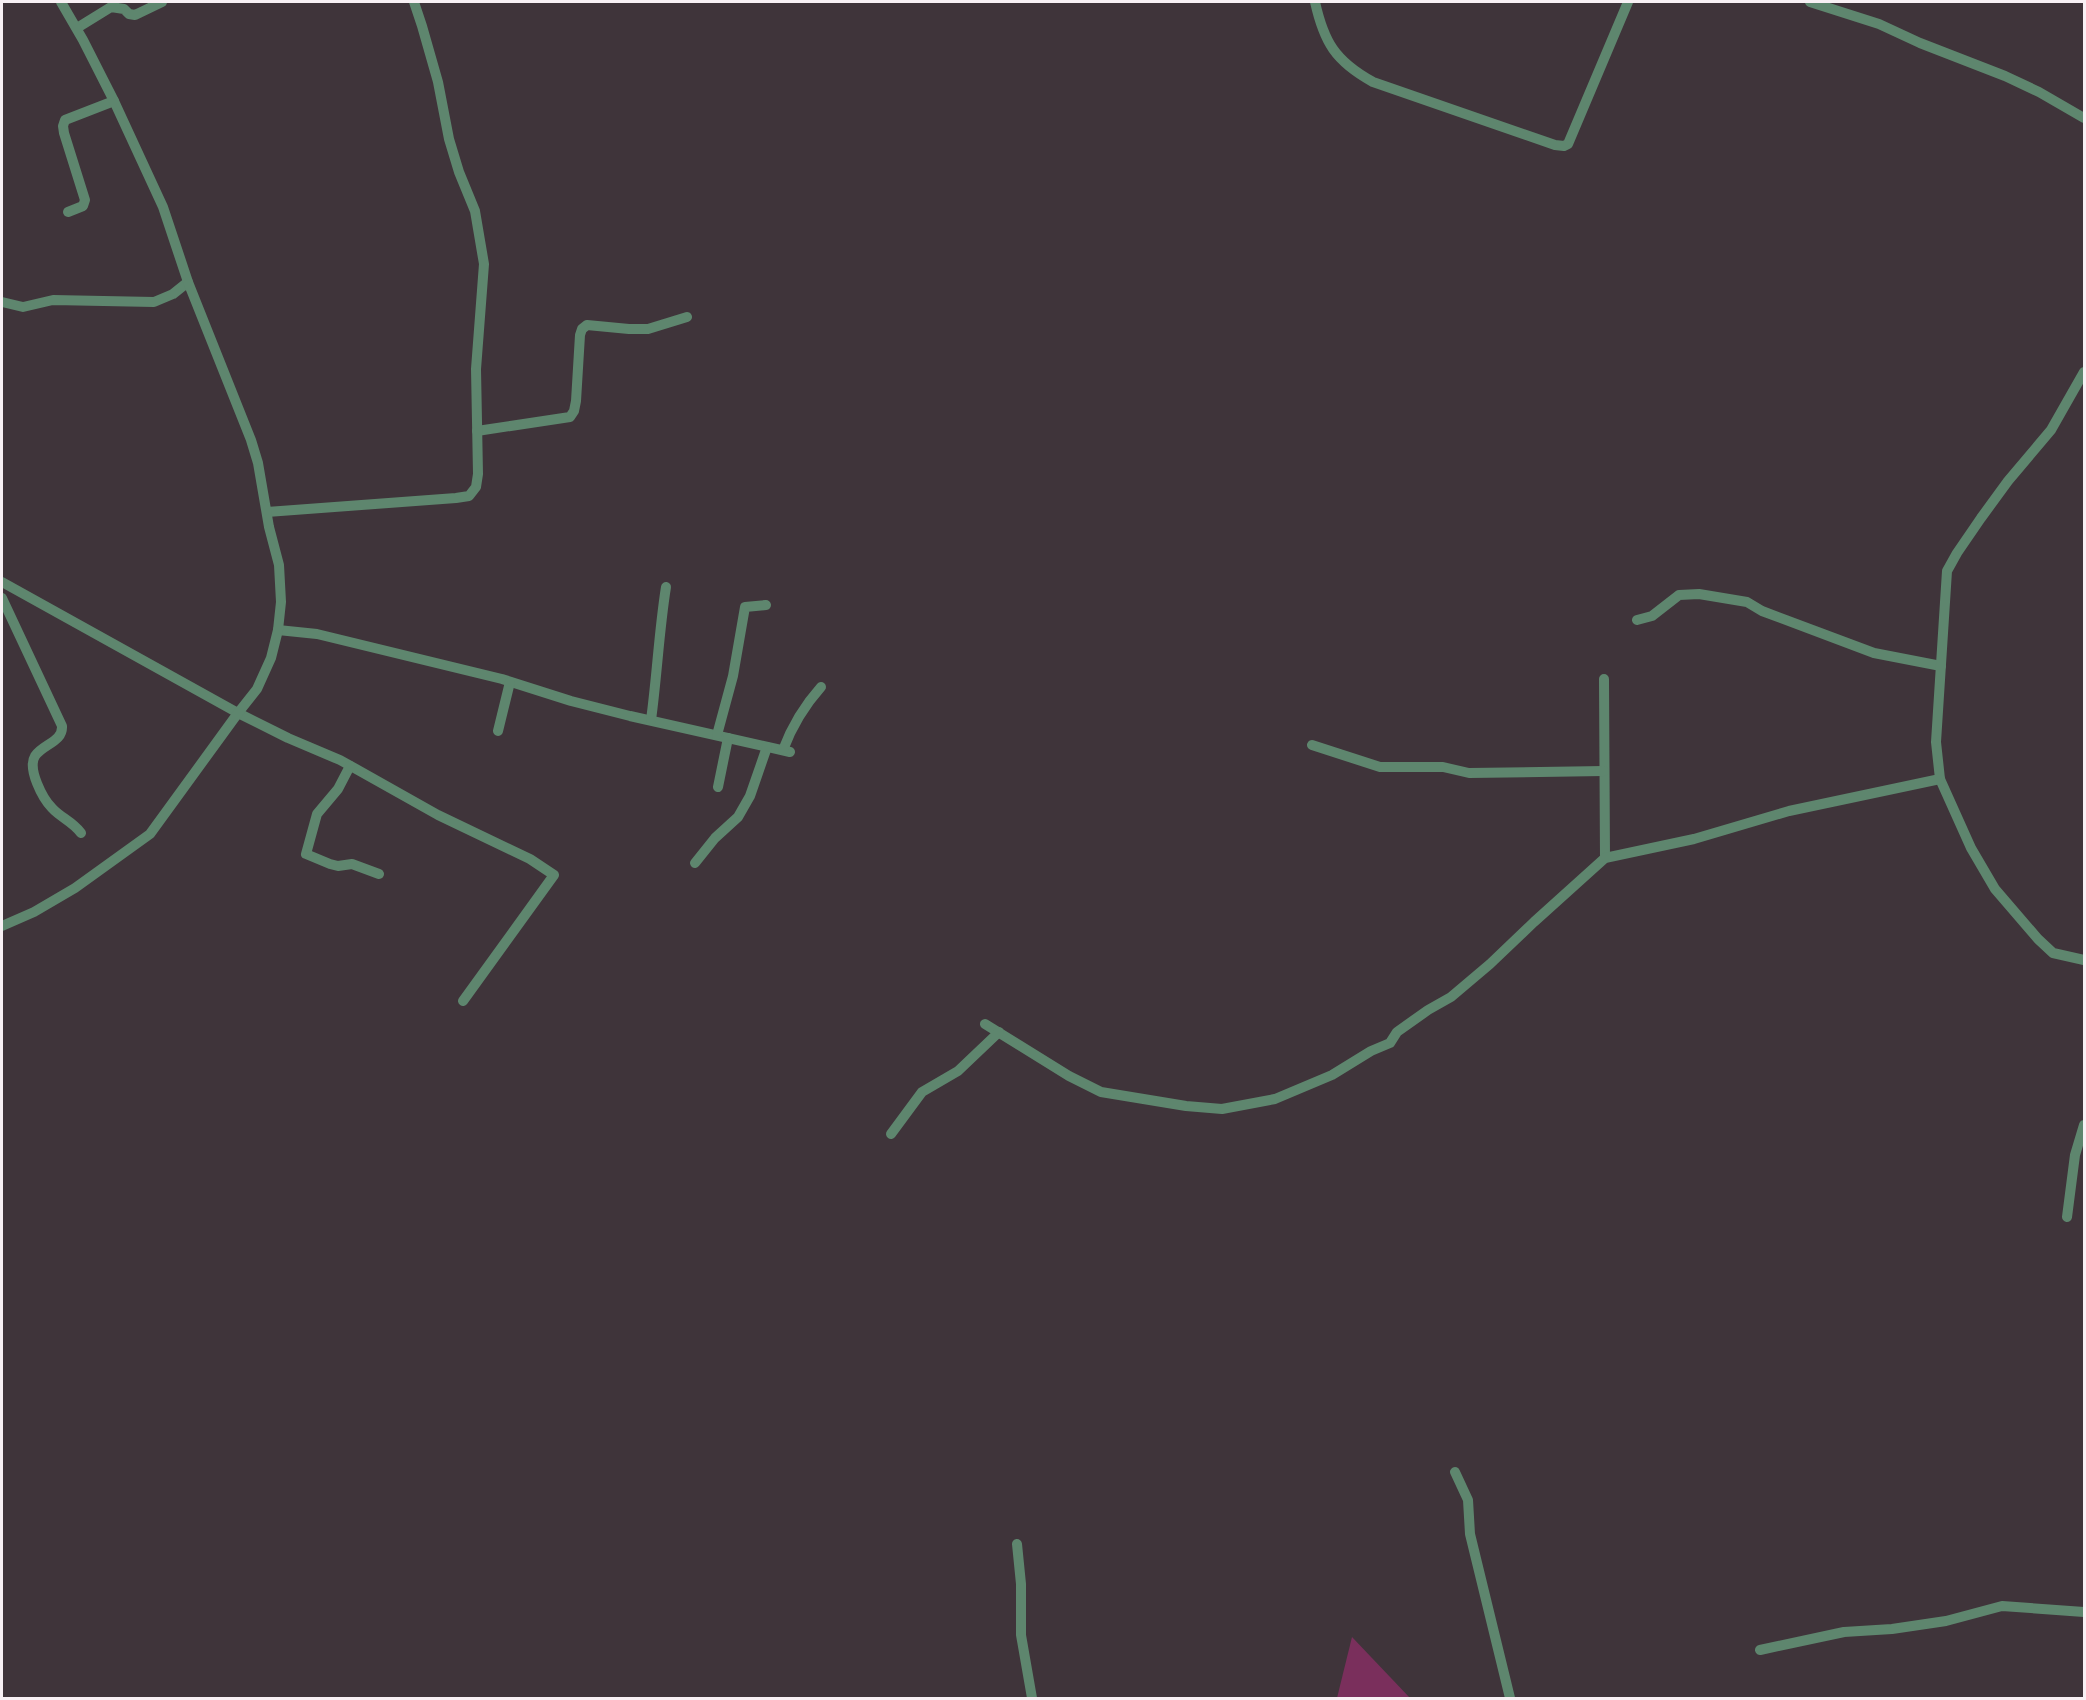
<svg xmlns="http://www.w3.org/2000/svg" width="2086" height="1700" font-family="Manrope,sans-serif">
<rect width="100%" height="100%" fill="#3f343a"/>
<path fill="#7a2f5c" d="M1352 1637 1410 1698H1337Z"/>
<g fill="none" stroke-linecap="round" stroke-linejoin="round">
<g stroke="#5e866e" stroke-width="10">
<path d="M1315 2C1324 42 1335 61 1373 82L1555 145 1564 146 1568 144 1628 2"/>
<path d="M1810 2 1879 24 1920 43 2005 76 2039 92 2084 118"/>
<path d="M77 28 111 7 124 9 129 14 135 15 162 2"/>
<path d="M68 212 83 206 85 200 64 133 63 126 65 120 114 101"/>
<path d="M2 302 23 307 53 300 154 302 173 294 188 282"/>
<path d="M477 431 570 417 574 411 576 401 580 335 582 329 587 325 629 329H648L687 317"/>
<path d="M267 512 456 498 469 496 476 487 478 474 476 369 484 264 475 211 459 172 449 139 438 82 422 26 414 2"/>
<path d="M2 582 238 713 288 738 340 760 438 815 530 859 554 875 463 1001"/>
<path d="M2 598 62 726C63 742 43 744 35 756 27 769 43 799 52 808 61 818 72 821 81 833"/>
<path d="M1637 620 1652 616 1679 595 1699 594 1747 602 1762 611 1874 653 1941 666"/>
<path d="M278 630 317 634 502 679 571 701 630 716 790 752"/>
<path d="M1604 679 1605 858"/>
<path d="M651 720C657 676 659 631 666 587"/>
<path d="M498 731 510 682"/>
<path d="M717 735 733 676 745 607 766 605"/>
<path d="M1312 745 1380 767H1443L1469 773 1604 771"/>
<path d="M783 750C792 726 804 706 821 687"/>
<path d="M350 766 338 789 317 814 306 854 330 864 338 866 352 864 379 874"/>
<path d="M1940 779 1971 848 1995 889 2038 939 2053 953 2084 960"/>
<path d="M718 787 728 738"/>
<path d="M695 863 715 838 738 817 750 796 767 747"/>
<path d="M2 926 34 912 75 888 150 834 238 713 257 689 271 658 278 630 281 602 279 565 269 527 258 463 251 440 188 282 163 207 114 101 83 40 61 2"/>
<path d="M985 1024 1069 1076 1101 1092 1186 1106 1222 1109 1275 1099 1332 1075 1371 1051 1390 1043 1397 1032 1428 1010 1451 997 1490 964 1534 922 1605 858 1694 839 1789 811 1940 779 1936 742 1947 571 1957 553 1981 518 2008 481 2051 430 2084 372"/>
<path d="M891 1134 922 1092 958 1071 999 1032"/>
<path d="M2067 1217 2075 1155 2084 1125"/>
<path d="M1455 1472 1468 1500 1470 1534 1510 1698"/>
<path d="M1017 1544 1021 1584V1635L1032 1698"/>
<path d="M1760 1650 1844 1632 1892 1629 1946 1621 2002 1606 2084 1612"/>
</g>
</g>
<rect width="2086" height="1700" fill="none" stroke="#f8f0f4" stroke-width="6"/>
</svg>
